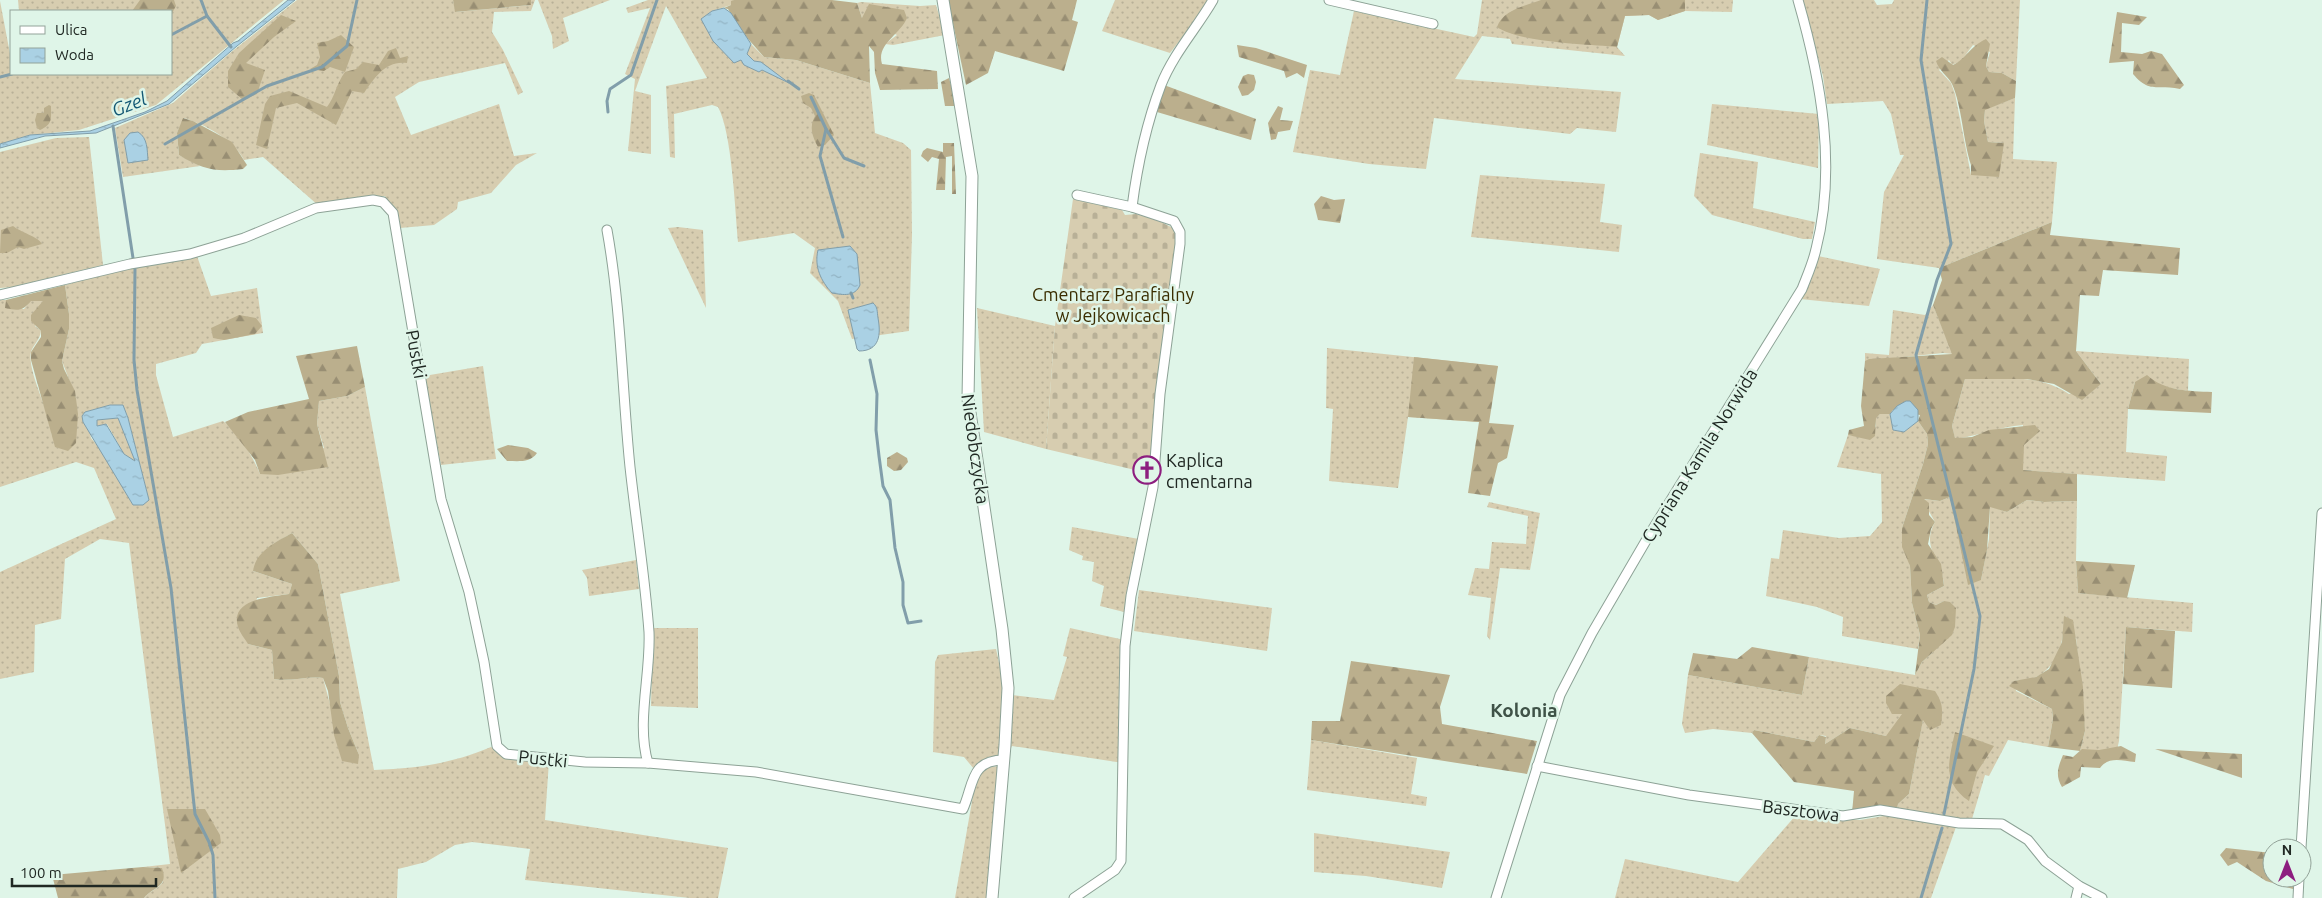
<svg xmlns="http://www.w3.org/2000/svg" width="2322" height="898" font-family="Ubuntu,sans-serif">
<defs>
<pattern id="grass-dots" width="8" height="8" patternUnits="userSpaceOnUse" patternTransform="scale(1.25)"><rect width="8" height="8" fill="#d7cdb0"/><path d="M2 2h.1M6 6h.1" fill="none" stroke="#b8b097" stroke-width="1.8" stroke-linecap="round"/></pattern>
<pattern id="forest-firs" width="22" height="20" patternUnits="userSpaceOnUse" patternTransform="scale(1.25)"><rect width="22" height="20" fill="#bbaf8d"/><path d="M5 1l3.5 6h-7zM16 11l3.5 6h-7z" fill="#988e73"/></pattern>
<pattern id="cemetery-stones" width="16" height="16" patternUnits="userSpaceOnUse" patternTransform="scale(1.25)"><rect width="16" height="16" fill="#d7cdb0"/><path d="M2 7V4a2 2 0 0 1 4 0v3zM10 15v-3a2 2 0 0 1 4 0v3z" fill="#b8b097"/></pattern>
<pattern id="water-ripples" width="26" height="14" patternUnits="userSpaceOnUse" patternTransform="scale(1.25)"><rect width="26" height="14" fill="#aad1e4"/><path d="M2 4q2-2 4 0t4 0M15 11q2-2 4 0t4 0" fill="none" stroke="#92b3c3"/></pattern>
</defs>
<rect width="100%" height="100%" fill="#dff5e8"/>
<g fill="url(#grass-dots)" fill-rule="evenodd">
<path d="M18 0H284L156 105 79 130 30 135 0 144V1L11 59V74H171V11H19Z"/>
<path d="M297 0H453L456 12 531 5V0H535L531 11 494 12 492 32 503 50 523 92 518 95 505 63 419 82 395 97 411 135 499 104 514 156 537 153 516 165 491 193 458 202 457 209 434 225 400 228 385 196 319 206 263 157 244 160C234 140 204 124 184 118L177 133 179 155 200 166 123 177 115 128 173 103 230 53Z"/>
<path d="M538 0H610L563 18 569 41 553 49 552 36Z"/>
<path d="M648 0H734L731 5 712 11 745 58 751 44 764 57 796 60 870 83 875 133 903 143 911 150 912 235 909 331 852 339 838 301 810 273 815 248 794 233 738 242C735 210 732 132 718 107L712 105 674 114 675 158 670 157 666 86 707 78 666 6 635 91 651 95V154L628 151 635 79 625 74 650 8 628 13 626 8Z"/>
<path d="M1115 0H1209L1201 13 1170 53 1102 31Z"/>
<path d="M1482 0H1733L1732 12 1685 11 1658 20 1649 15 1625 16 1617 47 1625 56 1512 44 1510 39 1482 36 1455 79 1621 92 1616 132 1577 128 1570 134 1434 118 1426 169 1369 164 1293 152 1310 70 1340 75 1354 11 1474 37 1477 34Z"/>
<path d="M1802 0H1874L1877 5 1892 4 1894 0H2020L2016 81 2002 73 1989 72 1986 66 1990 52 1973 45 1961 61 1952 65 1949 60 1939 70 1951 83 1955 94 1971 175 2004 143 1988 142 1984 121 1985 109 2015 98 2013 159 2057 162 2052 222 1939 268 1877 259 1884 192 1904 155H1900L1891 114 1883 101 1827 104 1823 76Z"/>
<path d="M861 2 920 6 936 5 945 35 893 45 885 44 897 35 862 18 857 3Z"/>
<path d="M1712 104 1819 114 1818 168 1707 145Z"/>
<path d="M89 137 103 265 13 287 0 288V152L56 138Z"/>
<path d="M1700 153 1758 162 1753 208 1815 222 1812 239H1803L1712 215 1694 196Z"/>
<path d="M1480 175 1605 184 1600 222 1622 225 1619 252 1471 237Z"/>
<path d="M678 227 703 230 706 308 668 228Z"/>
<path d="M197 256 211 296 257 288 263 333 202 344 196 353 156 364V375L173 437 223 421C238 433 253 456 260 474L324 448 317 424 319 401 347 396 365 387 400 581 340 594 374 770C419 768 450 764 491 747L511 758 549 761 545 820 728 848 718 898H690L525 880 530 849 472 842 455 845 426 862 398 869 397 898H144C149 891 157 890 163 882L162 868 143 867 170 864 129 543 100 539 65 559 61 619 35 625 34 672 0 679V572L116 519 94 468 76 462 0 487V300H6V308L24 309 31 300H44L35 326 41 331C40 340 33 345 31 352 27 372 50 411 52 436L76 398 62 361 69 329V314L65 285 108 273ZM110 405 123 406 128 418 149 500 140 505H133L102 451 91 438 85 412ZM292 533 318 564 339 676 340 702 348 728 359 755 331 708 323 678C306 676 291 682 274 679L272 650 248 644 257 598 289 594 292 584 253 571 273 544Z"/>
<path d="M1818 256 1880 269 1869 306 1800 299Z"/>
<path d="M1933 305 1953 354 1943 353 1865 361V353L1889 355 1893 310 1925 315Z"/>
<path d="M977 308 1055 326 1046 449 984 432Z"/>
<path d="M1327 348 1498 366 1479 422 1408 417 1398 488 1329 481 1333 409 1326 408Z"/>
<path d="M2076 351 2189 359 2188 391 2135 382 2128 409 2126 452 2167 456 2165 481 2023 470V425C1999 427 1978 436 1955 439L1952 426 1965 379C2001 379 2038 373 2069 394L2101 384Z"/>
<path d="M483 366 496 459 441 465 424 376Z"/>
<path d="M1880 414H1890L1893 430 1904 432 1918 421 1927 434 1928 444 1923 464 1902 528 1910 566 1912 603 1920 635 1918 649 1842 636 1843 617 1817 607 1766 596 1771 558 1779 559 1783 530 1839 538 1870 536 1882 522 1881 474 1837 467 1848 435 1870 438 1876 426 1875 418Z"/>
<path d="M118 418 136 462 124 454 107 424 97 426V420Z"/>
<path d="M1950 497 1981 580 1989 539 1990 506 2007 512 2027 500 2044 502 2077 501 2076 561 2078 593 2193 603 2192 632 2126 627 2119 741 2117 750 2080 751 2085 731 2076 638 2063 634C2061 650 2053 668 2038 676 2031 680 2021 680 2014 681L2016 691 2052 709 2053 719 2048 747 2008 740 1989 776 1985 775 1972 819 1960 820 1897 809 1898 804 1909 794 1923 719 1886 736 1850 728 1825 744 1826 736 1819 735 1814 742 1754 730 1752 733 1713 729 1685 733 1682 724 1688 675 1802 695 1809 657 1915 675 1922 662 1933 652 1944 601 1936 605 1929 602 1927 595 1944 586C1943 561 1920 548 1935 522L1922 499 1940 501Z"/>
<path d="M1489 502 1540 513 1530 570 1500 568 1490 640 1487 636 1491 598 1468 595 1475 568 1489 569 1492 542 1526 544 1528 516 1487 507Z"/>
<path d="M1072 527 1139 539 1124 612 1100 606 1104 586 1092 581 1094 562 1082 560 1083 556 1069 550Z"/>
<path d="M636 560 639 589 589 596 587 578 582 570Z"/>
<path d="M1139 590 1272 608 1267 651 1134 631Z"/>
<path d="M653 628H698V708L651 706Z"/>
<path d="M1070 628 1120 639 1123 641V763L1012 746 1011 748 1012 695 1054 700 1067 657 1063 656Z"/>
<path d="M996 649C1005 685 1004 720 1001 756L988 757 974 769 964 757 933 752 935 662 938 655Z"/>
<path d="M1311 740 1417 758 1411 794 1427 797 1426 806 1307 790Z"/>
<path d="M998 766 990 898H955L974 790 978 778 986 768Z"/>
<path d="M1796 815 1860 820 1884 816 1939 822 1956 827 1931 898H1615L1625 859 1738 882Z"/>
<path d="M1314 833 1450 852 1442 888 1366 876 1314 872Z"/>
</g>
<g fill="url(#forest-firs)">
<path d="M140 0H174L176 6 171 15V11H132Z"/>
<path d="M453 0H531V5L455 12Z"/>
<path d="M734 0H832L857 3 862 18 869 4 904 10 907 18C900 35 876 44 882 64L937 71 938 89 880 90 875 73 874 52 869 46 870 83 796 60 764 57 742 32 728 9 724 8 731 5V1Z"/>
<path d="M948 0H1077L1072 20 1078 22 1064 71 995 51 988 73 966 85Z"/>
<path d="M1541 0H1685V11L1658 20 1649 15 1625 16 1617 47C1587 44 1521 43 1497 27 1503 10 1525 6 1541 0Z"/>
<path d="M2117 12 2147 17 2139 25 2122 23 2121 52 2142 54 2151 51 2162 54 2184 85 2180 89C2157 84 2150 94 2133 74L2134 61 2109 63Z"/>
<path d="M281 15 296 21 274 37 246 63 265 70 257 94 243 100 228 87V71L239 53Z"/>
<path d="M341 35 354 47 345 72 356 69 363 62 379 65 388 51 396 48 400 58 408 56 407 63C386 60 375 77 364 93L352 91 336 125 297 103 276 108 267 149 256 145 265 104 270 96 289 91 327 107C335 97 336 84 345 72L330 67 324 71 310 69 317 65 320 57 317 43 328 41Z"/>
<path d="M1986 39 1990 44 1986 66 1989 72 2002 73 2016 81 2015 98 1985 110 1984 121 1988 142 2004 143 1999 177 1971 175V165C1963 141 1962 106 1952 84 1947 75 1939 71 1936 61L1942 57 1953 65C1967 58 1969 47 1986 39Z"/>
<path d="M1237 45 1256 48 1307 65 1304 78 1297 73 1286 78 1284 71 1239 57Z"/>
<path d="M1248 74 1254 75 1256 82 1254 90 1248 95 1242 96 1238 87 1243 76Z"/>
<path d="M949 78 956 103 954 106H945L941 82Z"/>
<path d="M1164 85 1256 119 1251 140 1157 112Z"/>
<path d="M809 93 814 95 834 135 825 145 818 147C812 136 809 127 815 116L811 108 803 103 801 96Z"/>
<path d="M49 105 51 106C51 119 53 124 40 130L37 128 35 120 37 113H44V108Z"/>
<path d="M1278 106 1283 108 1280 120 1293 121 1290 130 1278 132 1276 139 1271 140 1268 123Z"/>
<path d="M183 118 193 121 232 142 247 165 243 169C216 172 203 170 179 155L177 133Z"/>
<path d="M943 143H954L956 194H952V156L946 157 945 190H936L939 159 932 157 928 162 921 156 923 151 927 148 943 152Z"/>
<path d="M1321 196 1334 200 1345 199 1340 223 1318 220 1314 204Z"/>
<path d="M2052 222 2050 235 2180 248 2178 275 2103 270 2099 296 2080 295 2076 351 2101 384 2082 400 2054 384 2027 379H1965L1952 426 1955 438 1972 437 1989 430 2035 425 2040 431 2024 445 2023 470 2077 474V501L2044 502 2027 500 2007 512 1990 507 1987 550 1981 580 1968 585 1950 497 1940 501 1924 499 1929 503V515L1935 522 1931 529 1928 544 1941 564 1944 586 1927 595 1929 602 1936 605 1944 601 1950 602 1956 608 1955 627 1952 635 1922 662 1915 675 1920 635 1912 603 1910 566 1902 547V528L1923 464 1928 444 1927 434 1918 421 1920 415 1893 410 1890 414H1880L1876 418 1875 436 1870 440 1848 435 1849 430 1864 426 1861 406 1865 361 1869 359 1952 354 1933 305 1942 280 1939 268Z"/>
<path d="M13 226C20 232 39 237 42 244L24 249 18 247 7 253H0L1 230Z"/>
<path d="M65 285 69 314V329L62 361 64 369 75 391 78 414 76 443 68 451 55 447 31 360V352L41 337V331L31 321V315L43 301H31C23 311 18 311 5 308L6 300Z"/>
<path d="M239 315 256 318 262 326 255 334 224 340 213 338 211 328Z"/>
<path d="M357 346 365 387 347 396 319 401 317 424 328 467 278 475 260 474 255 460 225 422 248 412 309 399 296 356Z"/>
<path d="M1414 357 1498 366 1489 423 1514 425 1507 458 1498 463 1490 496 1468 493 1479 422 1408 417Z"/>
<path d="M2147 375C2164 391 2189 391 2212 392L2211 413 2128 409 2135 382Z"/>
<path d="M508 445 528 448 537 453C530 463 519 461 507 461L497 449Z"/>
<path d="M897 452 907 458 908 462 901 470 894 471 887 466V458Z"/>
<path d="M292 533 318 564 339 676 340 702 348 728 359 755 358 764 342 761 334 735 328 691 323 678C306 676 291 682 274 679L272 650 248 644C245 639 240 633 238 627 229 598 273 597 289 594L292 584 253 571C256 551 276 542 292 533Z"/>
<path d="M2076 561 2135 565 2127 598 2078 593Z"/>
<path d="M2064 616 2073 620 2083 687 2085 731 2080 751 2048 747 2053 719 2052 709 2009 686 2014 681 2036 677 2049 669 2062 642Z"/>
<path d="M2126 627 2175 631 2172 688 2123 684Z"/>
<path d="M1752 647 1809 657 1802 695 1688 675 1693 653 1737 659Z"/>
<path d="M1351 661 1450 675 1440 707 1442 724 1537 741 1527 774 1311 740 1312 721H1340Z"/>
<path d="M1900 684 1935 691C1943 703 1943 710 1941 725L1930 730 1923 720 1909 794 1898 804 1897 809 1852 813 1854 791 1794 782 1752 733 1754 730 1814 742 1819 735 1826 737 1825 744 1850 728 1886 736 1902 714H1892L1886 703V696Z"/>
<path d="M1955 732 1994 746 1977 772 1969 801C1941 782 1949 760 1955 732Z"/>
<path d="M2121 746 2136 754 2135 762C2122 761 2109 756 2100 768L2081 767 2080 777 2062 787C2055 775 2058 767 2063 755L2073 757 2082 749 2099 750Z"/>
<path d="M2155 749 2242 754V778Z"/>
<path d="M167 809H205L220 835 221 843 181 873Z"/>
<path d="M2226 848 2272 853V878H2293V889L2266 881 2237 862 2228 866 2220 855Z"/>
<path d="M143 867 162 868C169 887 153 887 144 898H58L52 875Z"/>
</g>
<path fill="url(#cemetery-stones)" d="M1073 199 1122 210 1125 215 1136 214 1157 220 1173 228 1177 238 1152 474 1046 449 1055 326Z"/>
<g fill="url(#water-ripples)" stroke="#819eaa" fill-rule="evenodd">
<path d="M288 0H295L237 46 169 104 96 133 45 136 0 148V144L30 135 90 131 145 112 167 101 233 43 238 41Z"/>
<path d="M724 8 731 13 751 44 747 54 754 61 761 62 789 83 762 70 759 72 744 65 741 60 734 63 713 41 701 19 712 11Z"/>
<path d="M138 132C148 138 147 150 148 160L128 163 124 140 130 133Z"/>
<path d="M850 246 857 254 860 285C855 297 843 295 832 293 821 281 814 267 818 250Z"/>
<path d="M873 303C878 307 877 312 878 318 881 334 880 351 859 351L857 349 848 310Z"/>
<path d="M1906 401H1910L1918 410V421L1904 432 1893 430 1890 414 1897 406Z"/>
<path d="M110 405H123L128 418 149 500 143 505H133L83 422 82 416 85 412ZM118 418 135 461 124 454 106 424 97 426V420Z"/>
</g>
<g fill="none" stroke-linecap="round" stroke-linejoin="round">
<g stroke="#819eaa" stroke-width="3">
<path d="M201 0 207 16 231 47"/>
<path d="M1927 0 1921 60 1951 244 1937 280 1916 355 1980 616 1974 669 1944 814"/>
<path d="M171 35 207 16"/>
<path d="M0 77 12 74"/>
<path d="M788 81 799 89"/>
<path d="M811 97 826 129 820 156 843 237"/>
<path d="M608 112 607 101 610 89 631 75 657 0"/>
<path d="M113 126 133 258"/>
<path d="M826 129 844 158 864 166"/>
<path d="M165 144 267 86 322 67 347 46 357 0"/>
<path d="M135 268 134 360 137 390 171 588 195 814 209 842 213 855 215 898"/>
<path d="M851 293 853 298"/>
<path d="M870 360 877 394 876 430 879 456 883 486 890 500 895 548 903 582V605L908 623 921 621"/>
<path d="M1921 898 1942 828"/>
</g>
<g stroke="#8da296" stroke-width="11">
<g id="minor">
<path d="M1329 0 1433 24"/>
<path d="M1132 207C1137 168 1147 122 1161 85 1173 54 1197 28 1213 0"/>
<path d="M607 230C621 308 622 388 630 467 636 522 645 577 649 632 651 674 636 723 648 763"/>
<path d="M0 295 130 264 190 254 244 238 316 208 373 200 383 202 393 213 441 499 469 592 484 662 497 746 506 754 585 762 648 763 756 772 963 809C974 784 970 760 1004 760"/>
<path d="M1537 766 1689 795 1843 816 1880 810 1959 823 2002 824 2028 840 2045 861 2079 886 2102 898"/>
<path d="M2301 848 2322 513"/>
<path d="M1074 898 1115 870 1121 861 1125 646 1131 596 1153 487 1160 394 1180 244V232L1174 221 1132 207 1077 195"/>
<path d="M1496 898 1560 695 1592 633 1651 532 1802 289C1807 276 1813 263 1816 249 1837 167 1821 80 1798 0"/>
<path d="M2076 898 2079 886"/>
<path d="M2298 898 2299 878"/>
</g>
</g>
<g stroke="#8da296" stroke-width="13">
<path id="tertiary" d="M943 0 972 176 968 399 1002 629 1008 688 1005 745 992 898"/>
</g>
<use href="#minor" stroke="#fff" stroke-width="9"/>
<use href="#tertiary" stroke="#fff" stroke-width="11"/>
</g>
<defs>
<g id="church-ring" transform="scale(1.4375)"><circle r="9.5" fill="#dff5e8" stroke="#8d1d7f" stroke-width="1.5"/><path d="M-1.2-6h2.4v3.5h3.3v2.4h-3.3V6h-2.4V-.1h-3.3v-2.4h3.3Z" fill="#8d1d7f"/></g>
</defs>
<g fill-rule="evenodd">
<use href="#church-ring" x="1147" y="470"/>
</g>
<g text-anchor="middle" dominant-baseline="central" stroke-width="5" stroke-linejoin="round" paint-order="stroke">
<g font-size="18" fill="#3a2d00" stroke="#dff5e8">
<text x="1113" y="294">Cmentarz Parafialny<tspan x="1113" dy="21">w Jejkowicach</tspan></text>
</g>
<g font-size="18" fill="#202823" stroke="#dff5e8">
<text transform="translate(417 354) rotate(80)">Pustki</text>
<text transform="translate(976 449) rotate(82)">Niedobczycka</text>
<text transform="translate(1699 455) rotate(-58)">Cypriana Kamila Norwida</text>
<text transform="translate(543 758) rotate(6)">Pustki</text>
<text transform="translate(1801 810) rotate(7)">Basztowa</text>
</g>
<g font-size="18" fill="#202823" stroke="#dff5e8" text-anchor="start">
<text x="1166" y="460">Kaplica<tspan x="1166" dy="21">cmentarna</tspan></text>
</g>
<g font-size="19" font-style="italic" fill="#145975" stroke="#dff5e8">
<text transform="translate(129 104) rotate(-21)">Gzel</text>
</g>
<g font-size="19" font-weight="bold" fill="#3f5247" stroke="#dff5e8">
<text x="1524" y="710">Kolonia</text>
</g>
</g>
<rect x="10" y="10" width="162" height="65" fill="#dff5e8" stroke="#93a399"/>
<rect x="20" y="26" width="25" height="8" fill="#ffffff" stroke="#93a399"/>
<text x="55" y="35" font-size="15" fill="#202823">Ulica</text>
<rect x="20" y="48" width="25" height="15" fill="url(#water-ripples)" stroke="#93a399"/>
<text x="55" y="60" font-size="15" fill="#202823">Woda</text>
<g transform="translate(2287 863)"><circle r="24" fill="#dff5e8" stroke="#93a399"/>
<path d="M0-4L9 19L0 12L-9 19Z" fill="#8d1d7f"/>
<text y="-8" font-size="14" font-weight="bold" text-anchor="middle" fill="#202823">N</text>
</g>
<path d="M12 878v8h144v-8" fill="none" stroke="#202823" stroke-width="2.5"/>
<text x="20" y="878" font-size="15" fill="#202823" stroke="#dff5e8" stroke-width="4" paint-order="stroke">100 m</text>
</svg>
